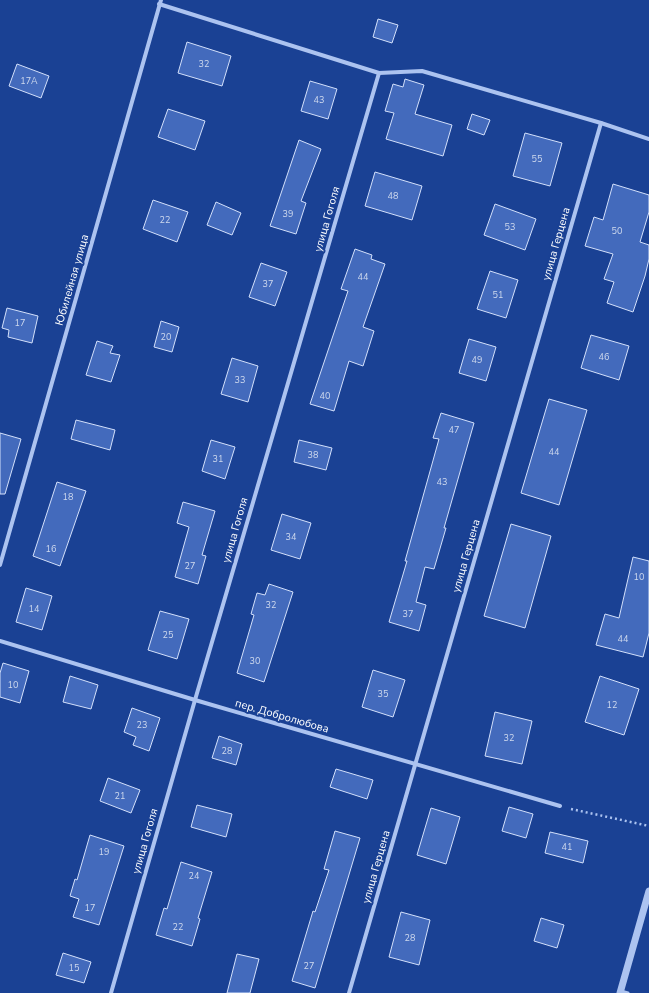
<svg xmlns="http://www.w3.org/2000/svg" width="649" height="993" font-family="'Nunito Sans',sans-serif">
<rect width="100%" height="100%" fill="#1a4194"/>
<g fill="#436abc" stroke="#d3e0fb">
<path d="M378 19 398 25 392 43 373 37Z"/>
<path d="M187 42 231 56 222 86 178 73Z"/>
<path d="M17 64 49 76 41 98 9 86Z"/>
<path d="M405 79 424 85 415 114 452 125 443 156 386 139 394 113 385 111 393 84 403 87Z"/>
<path d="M310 81 337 89 328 119 301 111Z"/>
<path d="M168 109 205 121 195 150 158 137Z"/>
<path d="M472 114 490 120 484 135 467 129Z"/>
<path d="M525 133 562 143 550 186 513 176Z"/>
<path d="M299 140 321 149 301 201 306 203 296 234 270 226Z"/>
<path d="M375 172 422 186 412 220 365 206Z"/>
<path d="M613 184 649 195V212L640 242 649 245V259L645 276 633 312 607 303 614 282 604 279 613 254 585 246 594 217 603 220Z"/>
<path d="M153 200 188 212 177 242 143 229Z"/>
<path d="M216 202 241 213 232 235 207 225Z"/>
<path d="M495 204 536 219 525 250 484 235Z"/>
<path d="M355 249 372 255 371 259 385 264 363 327 374 331 363 366 349 361 334 411 310 404 348 291 341 289Z"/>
<path d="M261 263 287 272 275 306 249 297Z"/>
<path d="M490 271 518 280 506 318 477 309Z"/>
<path d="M7 308 38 316 32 343 8 337 9 330 2 328Z"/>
<path d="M161 321 179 327 172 352 154 347Z"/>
<path d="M591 335 629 346 619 380 581 368Z"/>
<path d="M469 339 496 347 486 381 459 373Z"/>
<path d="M97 341 113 346 110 353 120 355 111 382 86 375Z"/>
<path d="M232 358 258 366 248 402 221 394Z"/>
<path d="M549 399 587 410 559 505 521 493Z"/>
<path d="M441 413 474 423 444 528H446L434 569 425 567 416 602 426 605 419 631 389 622 407 561H405L439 439 433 438Z"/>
<path d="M76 420 115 430 110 450 71 439Z"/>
<path d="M0 433 21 439 5 494H0Z"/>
<path d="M211 440 235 447 225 479 202 471Z"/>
<path d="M299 440 332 448 326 470 294 462Z"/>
<path d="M57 482 86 491 60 566 33 556Z"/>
<path d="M183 502 215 511 202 555 206 556 198 584 175 577 189 527 177 523Z"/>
<path d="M282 514 311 523 300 559 271 550Z"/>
<path d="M511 524 551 536 525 628 484 616Z"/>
<path d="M633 557 649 561V633L643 657 596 645 605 614 619 618Z"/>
<path d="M269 584 293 592 264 682 237 673 254 615 251 614 257 593 265 595Z"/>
<path d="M26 588 52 596 42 630 16 622Z"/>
<path d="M160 611 189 619 177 659 148 650Z"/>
<path d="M3 663 29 671 20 703 0 697V673Z"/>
<path d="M373 670 405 680 393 717 362 707Z"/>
<path d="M70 676 98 685 91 709 63 702Z"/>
<path d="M600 676 639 689 624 735 585 722Z"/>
<path d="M132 708 160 718 149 751 133 745 136 737 124 732Z"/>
<path d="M495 712 532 721 522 764 485 756Z"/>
<path d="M219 736 242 744 236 765 212 758Z"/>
<path d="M336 769 373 780 367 799 330 787Z"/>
<path d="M108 778 140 790 131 813 100 801Z"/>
<path d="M197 805 232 814 226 837 191 827Z"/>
<path d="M509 807 533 814 526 838 502 831Z"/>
<path d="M431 808 460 817 446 864 417 855Z"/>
<path d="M335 831 360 838 315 988 292 981 313 911 315 912 329 870 324 869Z"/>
<path d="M550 832 588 841 583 863 545 853Z"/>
<path d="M90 835 124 846 99 925 73 917 79 899 70 896 75 879 77 880Z"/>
<path d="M181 862 212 872 198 918 200 919 192 946 156 935 164 908 167 909Z"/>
<path d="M401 912 430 920 419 965 389 957Z"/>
<path d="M541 918 564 925 557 948 534 941Z"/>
<path d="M63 953 91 962 84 983 56 975Z"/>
<path d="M237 954 259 959 250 993H227Z"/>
</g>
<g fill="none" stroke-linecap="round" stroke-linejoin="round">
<path stroke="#acc3f0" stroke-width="2.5" stroke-dasharray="2 3" stroke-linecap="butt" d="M571 809 649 826"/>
<path stroke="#acc3f0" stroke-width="3" d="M621 991 628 993"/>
<g stroke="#acc3f0" stroke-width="4">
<path d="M159 4 379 73 422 71 601 123 649 139"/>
<path d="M0 565 161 0"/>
<path d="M0 641 195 700 560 806"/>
<path d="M111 993 195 700 379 73"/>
<path d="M349 993 601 123"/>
</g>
<path stroke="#acc3f0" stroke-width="7" d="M620 993 649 891"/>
</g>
<g text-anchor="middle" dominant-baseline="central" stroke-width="4" stroke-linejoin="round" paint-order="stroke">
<g font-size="9" fill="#d0daee">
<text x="204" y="64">32</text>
<text x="29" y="81">17А</text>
<text x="319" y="100">43</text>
<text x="537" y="159">55</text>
<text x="393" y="196">48</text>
<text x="288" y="214">39</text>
<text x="165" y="220">22</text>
<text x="510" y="227">53</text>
<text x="617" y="231">50</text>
<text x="363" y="277">44</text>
<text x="268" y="284">37</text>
<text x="498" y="295">51</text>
<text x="20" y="323">17</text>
<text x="166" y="337">20</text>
<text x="604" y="357">46</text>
<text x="477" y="360">49</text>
<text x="240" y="380">33</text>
<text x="325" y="396">40</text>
<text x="454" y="430">47</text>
<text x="554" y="452">44</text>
<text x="313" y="455">38</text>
<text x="218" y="459">31</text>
<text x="442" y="482">43</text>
<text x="68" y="497">18</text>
<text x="291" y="537">34</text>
<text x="51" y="549">16</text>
<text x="190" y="566">27</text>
<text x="639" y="577">10</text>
<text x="271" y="605">32</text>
<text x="34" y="609">14</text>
<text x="408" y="614">37</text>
<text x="168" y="635">25</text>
<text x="623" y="639">44</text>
<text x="255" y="661">30</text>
<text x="13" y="685">10</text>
<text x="383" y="694">35</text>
<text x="612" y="705">12</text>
<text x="142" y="725">23</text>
<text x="509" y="738">32</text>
<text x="227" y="751">28</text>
<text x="120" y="796">21</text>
<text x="567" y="847">41</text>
<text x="104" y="852">19</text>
<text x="194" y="876">24</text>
<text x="90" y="908">17</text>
<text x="178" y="927">22</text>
<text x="410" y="938">28</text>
<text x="309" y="966">27</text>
<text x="74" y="968">15</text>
</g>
<g font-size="11" fill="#fff" stroke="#1a4194">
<text transform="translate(327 219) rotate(-74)">улица Гоголя</text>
<text transform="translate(556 244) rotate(-74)">улица Герцена</text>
<text transform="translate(72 280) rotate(-74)">Юбилейная улица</text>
<text transform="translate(235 530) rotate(-74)">улица Гоголя</text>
<text transform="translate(466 556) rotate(-74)">улица Герцена</text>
<text transform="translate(282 716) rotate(16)">пер. Добролюбова</text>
<text transform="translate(145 841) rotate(-74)">улица Гоголя</text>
<text transform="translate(376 867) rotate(-74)">улица Герцена</text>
</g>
</g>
</svg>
